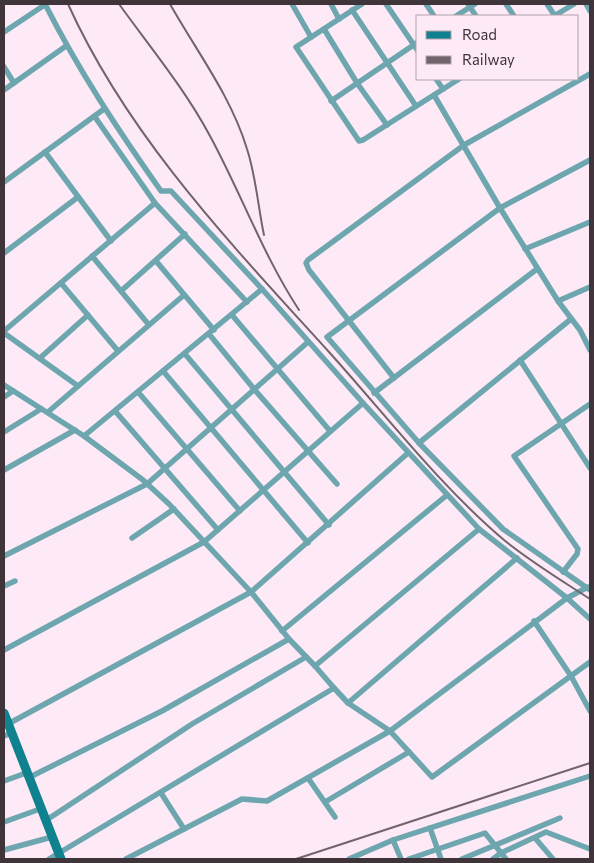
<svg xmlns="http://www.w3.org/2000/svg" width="594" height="863" font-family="Commissioner,sans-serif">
<rect width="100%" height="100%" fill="#fdeaf6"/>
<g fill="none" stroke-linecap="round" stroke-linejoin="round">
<g stroke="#6da6af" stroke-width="5.5">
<path d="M45 4C79 71 118 130 161 191H171L262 289 363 403 479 529 567 598 590 619"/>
<path d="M292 4 311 37"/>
<path d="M331 4 339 19"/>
<path d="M362 4 296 47 359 141 363 140 459 79"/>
<path d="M386 4 418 51"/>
<path d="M426 4 434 16"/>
<path d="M468 4 476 16"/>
<path d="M506 4 514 16"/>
<path d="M547 4 555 16"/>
<path d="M586 4 590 11"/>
<path d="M352 10 416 106"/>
<path d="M456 16 475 4"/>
<path d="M554 16 574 4"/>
<path d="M324 29 357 83 387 125"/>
<path d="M4 32 46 4"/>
<path d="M4 67 14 83"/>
<path d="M436 79 443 89"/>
<path d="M4 90 66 46"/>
<path d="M434 95 500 208 558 301 590 287"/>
<path d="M331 101 418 42"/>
<path d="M95 117 155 203 247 302"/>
<path d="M45 152 111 241"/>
<path d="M590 160 500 208 327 337 419 443 503 529 590 590"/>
<path d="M4 182 104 109"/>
<path d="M525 249 590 222"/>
<path d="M4 253 78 197"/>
<path d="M92 256 149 325"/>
<path d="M156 261 214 330"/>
<path d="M61 283 118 351"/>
<path d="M121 291 185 234"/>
<path d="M558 301 580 330 590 350"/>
<path d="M232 315 330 431"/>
<path d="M4 331 155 203"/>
<path d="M4 333 78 386"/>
<path d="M209 334 254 389 337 484"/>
<path d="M185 354 329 525"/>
<path d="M40 358 88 315"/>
<path d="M520 360 590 468"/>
<path d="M163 371 308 543"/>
<path d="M394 378 309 270 306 263 308 260 464 145 590 74"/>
<path d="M4 385 84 436 143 480 169 504 251 592 289 639 315 666 334 688 348 703 390 731 432 777 590 662"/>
<path d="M138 392 240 511"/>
<path d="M374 393 537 269"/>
<path d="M4 397 13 391"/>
<path d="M115 411 218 530"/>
<path d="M48 412 184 295"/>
<path d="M4 432 41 409"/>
<path d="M84 436 262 289"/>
<path d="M419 443 571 319"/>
<path d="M4 470 75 430"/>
<path d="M132 538 174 509"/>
<path d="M4 556 147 484 308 342"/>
<path d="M563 572 577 554 578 549 514 456 590 404"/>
<path d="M4 586 15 581"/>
<path d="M534 621 571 676 590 711"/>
<path d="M282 631 447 495"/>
<path d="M4 650 204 542 363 403"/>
<path d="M315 666 479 529"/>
<path d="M348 703 517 558"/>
<path d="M8 724 251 592 408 453"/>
<path d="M4 736 11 733"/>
<path d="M28 778 162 711 289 639"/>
<path d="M308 778 335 817"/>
<path d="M4 781 26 773"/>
<path d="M161 793 184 829"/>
<path d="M325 802 409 752"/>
<path d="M45 821 192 724 306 657"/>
<path d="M4 822 40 809"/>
<path d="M430 828 441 859"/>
<path d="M535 838 553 859"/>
<path d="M393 840 401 859"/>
<path d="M4 850 52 837"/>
<path d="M49 859 334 688"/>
<path d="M126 859 242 799 267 801 390 731 567 598 588 587"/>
<path d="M349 859 393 840 590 776"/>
<path d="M409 859 485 833 506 859"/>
<path d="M462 859 560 818"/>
<path d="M493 859 501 853 546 832 590 849"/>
</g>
<path stroke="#10818e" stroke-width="9" d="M4 713 61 859"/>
<g stroke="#71646c" stroke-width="2">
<path d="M68 4C128 137 232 245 329 352 385 414 440 486 504 540 531 562 561 580 590 599"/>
<path d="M119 4C150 47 185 89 210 136 241 193 263 255 299 310"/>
<path d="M170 4C197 52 231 96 247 149 256 176 258 207 264 235"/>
<path d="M296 859 590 763"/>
</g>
</g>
<rect width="594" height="863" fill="none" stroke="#3e343a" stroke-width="10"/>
<rect x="416" y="15" width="162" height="65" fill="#fdeaf6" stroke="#b1a1ab"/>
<rect x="426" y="31" width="25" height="8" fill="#10818e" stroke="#b1a1ab"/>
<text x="462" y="40" font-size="15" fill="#3e343a">Road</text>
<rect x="426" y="56" width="25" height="8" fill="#71646c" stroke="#b1a1ab"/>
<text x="462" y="65" font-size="15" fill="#3e343a">Railway</text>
</svg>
